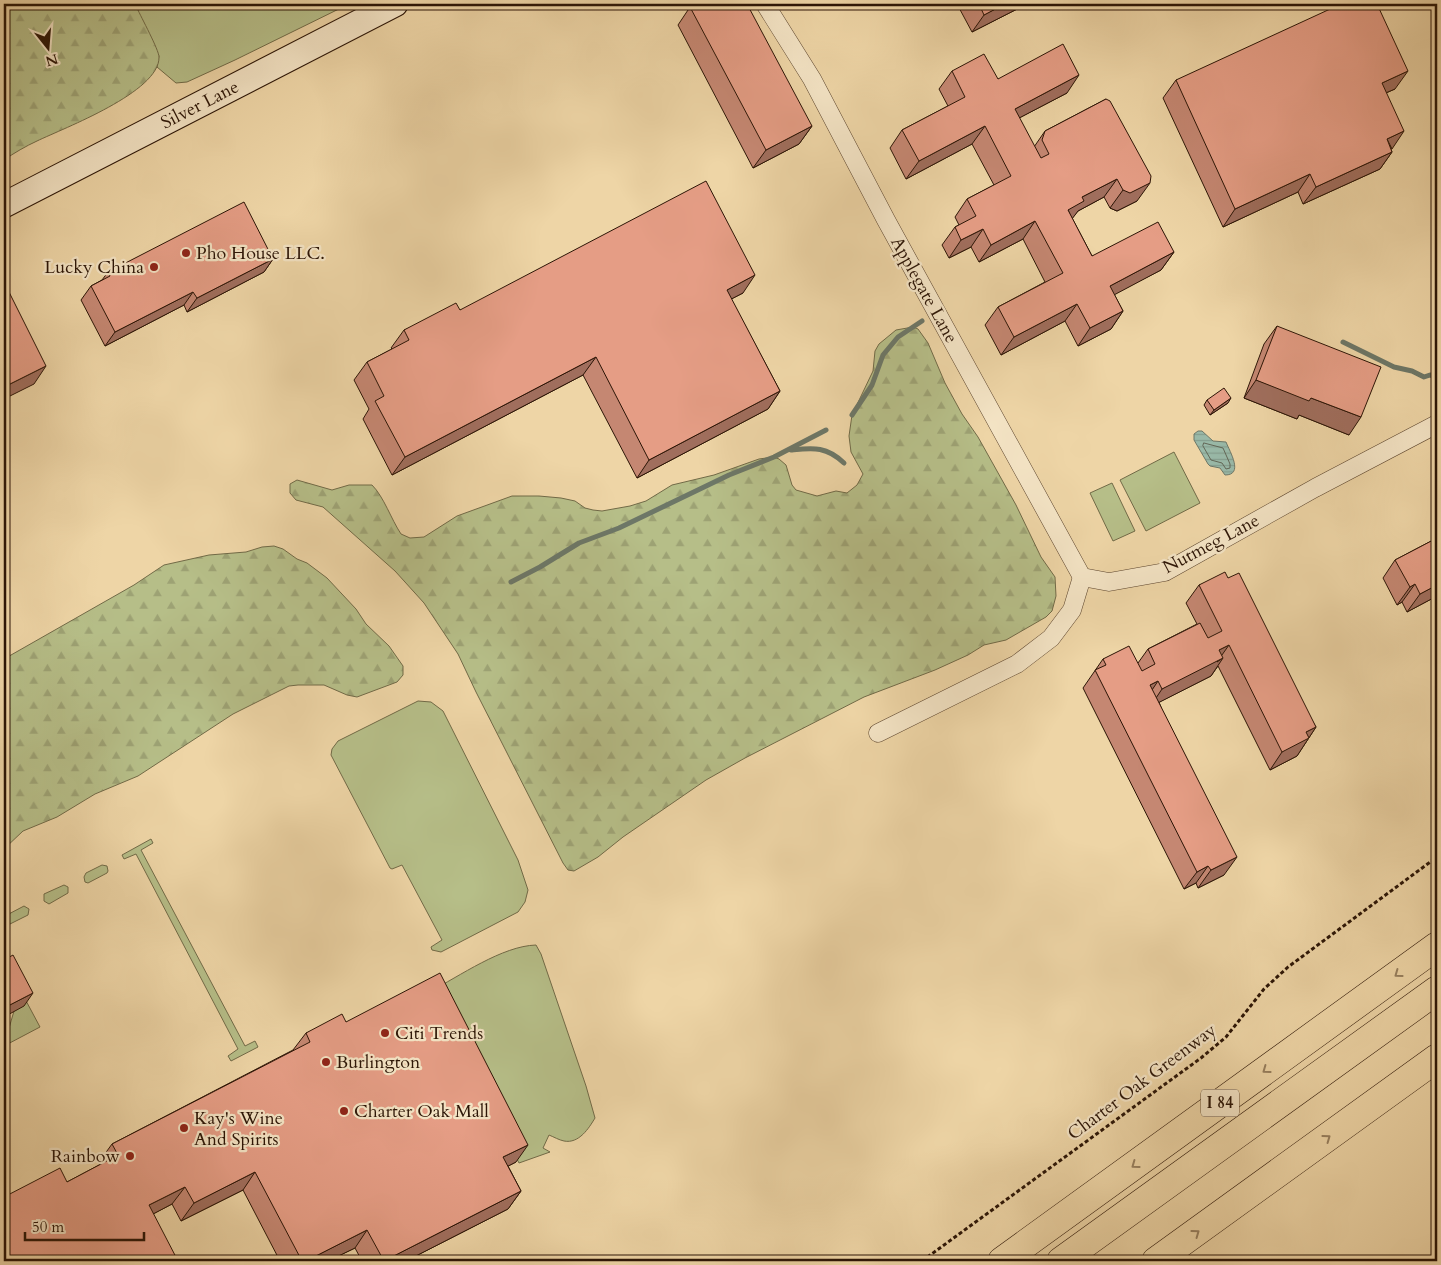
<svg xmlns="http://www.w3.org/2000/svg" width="1441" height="1265" font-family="Cardo,serif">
<defs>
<pattern id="forest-firs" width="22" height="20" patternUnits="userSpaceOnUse" patternTransform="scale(1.25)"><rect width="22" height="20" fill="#b6be88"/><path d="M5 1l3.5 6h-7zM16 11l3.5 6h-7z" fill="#9da274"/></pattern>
<pattern id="water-rules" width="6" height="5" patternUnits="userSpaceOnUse" patternTransform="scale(1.25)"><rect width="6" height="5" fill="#99b9a8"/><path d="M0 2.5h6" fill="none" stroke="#849e8f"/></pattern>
</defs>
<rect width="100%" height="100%" fill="#eed5a6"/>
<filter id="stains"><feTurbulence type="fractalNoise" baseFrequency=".004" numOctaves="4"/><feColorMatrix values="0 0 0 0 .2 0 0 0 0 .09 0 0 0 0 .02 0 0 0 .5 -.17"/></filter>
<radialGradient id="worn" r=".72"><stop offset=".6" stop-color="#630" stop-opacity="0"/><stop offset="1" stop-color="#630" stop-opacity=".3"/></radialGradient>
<g fill="#b6be88" stroke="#716a47">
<path d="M133 4H349L235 60 187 82 176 83 157 67 159 56Z"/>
<path d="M1174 452 1200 503 1146 531 1120 480Z"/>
<path d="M1112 483 1135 531 1113 541 1090 493Z"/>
<path d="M418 701 431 702 443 711 518 860 528 890 525 902 518 912 441 952 432 950 431 947 442 940 402 865 392 869 390 868 331 755 332 749 338 741Z"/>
<path d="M151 839 153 843 141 850 245 1046 255 1041 258 1047 231 1061 228 1056 238 1049 136 854 124 859 122 855Z"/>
<path d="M102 865 107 866 108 871 107 873 88 883 85 882 84 877 86 873Z"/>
<path d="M64 885 68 887V893L49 904 44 901V894Z"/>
<path d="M24 906 29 909 28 915 8 925 5 923V916Z"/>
<path d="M536 945 541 954 586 1086 595 1118C589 1128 579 1144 564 1141 559 1140 554 1137 549 1135L543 1148 550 1152 519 1163 429 992C460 976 502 946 536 945Z"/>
<path d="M24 997 40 1027 4 1046V1038L7 1035 14 1011Z"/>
</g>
<g fill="url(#forest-firs)" stroke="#716a47">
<path d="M4 4H133L137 8C141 17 159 50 159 57 160 92 64 128 37 141 26 146 14 153 4 160Z"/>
<path d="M913 327 918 329 928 343 945 383 962 414 978 437 1016 505 1041 557 1055 577 1056 596 1052 611 1046 617 1006 640 984 645 968 655 935 670 864 697 745 758 706 780 623 837 598 857 574 871 568 870 563 863 476 692 458 654 424 603 395 571 323 507 296 500 290 493V484L297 480 332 490 349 485H372C384 497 391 519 401 534L410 538 424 537 457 516 512 496H539L561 498 575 501 585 508 593 510 602 511 630 506 646 501 672 485 714 475 759 459 774 457 779 459 786 465 792 485 796 490 817 496 836 491 847 493 857 485 863 474 851 452 849 436 852 415 873 371 875 351 879 344 896 330Z"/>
<path d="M274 546 283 549 297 559 307 563 327 578 356 609 366 624 389 646 403 666V675L397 682 357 697 347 695 324 685H298L289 686 233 714 138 776 95 794 57 817 23 831 4 849V659L134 585 164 565 209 555 246 552 262 547Z"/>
</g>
<path fill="url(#water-rules)" stroke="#6d7767" d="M1198 431H1202L1213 441 1226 442C1230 452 1244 475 1225 475L1220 468 1210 466 1208 464 1194 440V434Z"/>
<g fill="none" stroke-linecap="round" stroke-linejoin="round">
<path stroke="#626757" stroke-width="1" d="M1204 443 1223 448 1230 464V468L1226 469 1222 463 1211 460 1203 446Z"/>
<g stroke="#6d7767" stroke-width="5">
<path d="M1343 342 1394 367 1412 371 1424 377 1430 375 1437 377"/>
<path d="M852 415 872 385 883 355 898 337 922 321"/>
<path d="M791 450C813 448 826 446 844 463"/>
<path d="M511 582 540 567 579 543 619 528 729 475 774 457 826 430"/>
</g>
<g stroke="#5c452e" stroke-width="19">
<g id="minor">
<path d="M765 4 812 79 886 220 1082 577"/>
<path d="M1082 577 1109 582 1165 572 1315 488 1437 424"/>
<path d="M878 733 1017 664 1051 638 1072 610 1082 577"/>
</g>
</g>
<g stroke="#2c1506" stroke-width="27">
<g id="secondary">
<path id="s1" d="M4 205 395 4"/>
</g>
</g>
<g stroke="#2c1506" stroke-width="29">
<g id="motorway">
<path d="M1002 1261 1437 946"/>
<path d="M1061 1261 1437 990"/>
<path d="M1156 1261 1437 1058"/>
</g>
</g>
<path stroke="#2c1506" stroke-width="3" stroke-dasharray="4 2.5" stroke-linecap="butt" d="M922 1261 1201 1058 1226 1037 1264 989 1288 967 1437 857"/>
<use href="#minor" stroke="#f4e4c5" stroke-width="18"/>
<use href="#secondary" stroke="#f4e4c5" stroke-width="25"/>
<use href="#motorway" stroke="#eed5a6" stroke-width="28"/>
</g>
<g fill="#c58772" stroke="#2c1506">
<path d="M957 4H1027L972 32Z"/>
<path d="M690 7 812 126 799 144 753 168 678 25Z"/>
<path d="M952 71 998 79 1067 93 1019 118 1034 147 1045 131 1106 99 1137 201 1117 211 1110 208 1104 197 1078 211 1072 218 1092 256 1174 252 1161 270 1114 294 1123 311 1111 329 1078 346 1065 321 1001 355 985 325 998 307 1045 282 1023 239 979 262 971 247 949 258 942 245 955 227 959 225 955 217 967 199 994 185 972 144 906 179 890 148 902 130 948 106 939 89Z"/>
<path d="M1176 80 1395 89 1386 93 1391 149 1392 152 1380 169 1303 204 1298 192 1223 227 1163 98Z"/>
<path d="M273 259 264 272 187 312 184 305 105 346 81 300 91 286 102 280 108 272Z"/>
<path d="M743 293 731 299 780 391 768 409 637 478 583 375 392 475 363 419 369 409 354 380 367 362 392 349 391 348 404 330 460 310Z"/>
<path d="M1277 326 1349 435 1299 415 1297 419 1244 398 1264 344Z"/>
<path d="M1207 400 1228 403 1210 415 1204 405Z"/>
<path d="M1437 538V596L1407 612 1402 602 1397 605 1383 578 1395 560Z"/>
<path d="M1228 578 1316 727 1297 756 1270 770 1218 666 1211 676 1159 702 1224 875 1198 888 1196 883 1184 889 1083 688 1103 659 1138 663 1148 649 1197 624 1186 603 1199 585Z"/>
<path d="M346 1022 516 1162 508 1166 521 1191 508 1209 406 1261H362L355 1248 328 1261H280L243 1190 181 1221 172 1204 153 1214 67 1182 101 1164 99 1162 112 1144 293 1050 306 1033Z"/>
</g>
<g fill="#a06e5d" stroke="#2c1506">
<path d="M1005 4H1027L972 32 984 15Z"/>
<path d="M1408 71 1395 89 1369 100 1382 83Z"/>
<path d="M1079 75 1067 93 1002 127 1015 109Z"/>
<path d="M812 126 799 144 753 168 766 150Z"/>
<path d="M985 126 972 144 906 179 919 161Z"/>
<path d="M1404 131 1392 149 1387 139Z"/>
<path d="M1392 152 1380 169 1303 204 1316 187Z"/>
<path d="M1310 174 1298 192 1223 227 1235 209Z"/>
<path d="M1117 179 1104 197 1078 211 1072 219 1068 210 1082 197Z"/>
<path d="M1150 183 1137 201 1117 211 1110 208 1123 190Z"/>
<path d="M1035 221 1023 239 979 262 991 245Z"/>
<path d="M983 229 971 247 949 258 961 240Z"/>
<path d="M1174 252 1161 270 1097 304 1110 286Z"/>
<path d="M273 259 264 272 187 312 197 298Z"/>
<path d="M755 275 743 293 714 308 727 290Z"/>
<path d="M193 292 184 305 105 346 115 332Z"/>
<path d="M1077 304 1065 321 1001 355 1014 337Z"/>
<path d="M1123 311 1111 329 1078 346 1090 328Z"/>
<path d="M596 357 583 375 392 475 405 457Z"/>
<path d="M46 366 34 384 4 399V387Z"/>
<path d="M1256 380 1311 398 1361 417 1349 435 1299 415 1297 419 1244 398Z"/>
<path d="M780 391 768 409 637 478 649 460Z"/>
<path d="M1231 398 1228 403 1210 415 1214 410Z"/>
<path d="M1415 584 1402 602 1397 605 1410 587Z"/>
<path d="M1437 585V596L1407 612 1420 594Z"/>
<path d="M1229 645 1217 662 1223 658 1211 676 1150 707 1162 689 1219 650Z"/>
<path d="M1158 681 1146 699 1150 685Z"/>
<path d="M1316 727 1297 756 1270 770 1282 752 1306 732Z"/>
<path d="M1237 857 1224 875 1198 888 1211 870Z"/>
<path d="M1208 866 1196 883 1184 889 1197 872Z"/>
<path d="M33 993 24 1006 4 1017V1008Z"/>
<path d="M528 1145 516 1162 491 1175 503 1157Z"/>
<path d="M255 1172 243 1190 181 1221 194 1203Z"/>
<path d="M185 1187 172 1204 136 1223 149 1205Z"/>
<path d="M521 1191 508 1209 406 1261H384Z"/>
<path d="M367 1230 355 1248 328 1261H306Z"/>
</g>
<g fill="#e59d85" stroke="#2c1506">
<path d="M697 4H747L812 126 766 150 690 7Z"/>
<path d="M979 4H1005L984 15Z"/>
<path d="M1341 4H1377L1408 71 1382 83 1404 131 1387 139 1392 152 1316 187 1310 174 1235 209 1176 80Z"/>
<path d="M1063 44 1079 75 1015 109 1041 158 1049 154 1042 140 1045 131 1106 99 1110 101 1151 176 1150 183 1130 193 1123 190 1117 179 1082 197 1084 201 1068 210 1092 256 1158 222 1174 252 1110 286 1123 311 1090 328 1077 304 1014 337 998 307 1063 273 1035 221 991 245 983 229 961 240 955 227 976 216 967 199 1011 176 985 126 919 161 902 130 965 97 952 71 984 54 998 79Z"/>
<path d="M706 181 755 275 727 290 780 391 649 460 596 357 405 457 375 401 384 396 367 362 409 340 404 330 456 303 460 310Z"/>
<path d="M244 202 273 259 197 298 193 292 115 332 91 286 110 276 108 272Z"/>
<path d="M4 282 46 366 4 387Z"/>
<path d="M1277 326 1381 367 1361 417 1311 398 1309 401 1256 380Z"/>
<path d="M1224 388 1231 398 1214 410 1207 400Z"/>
<path d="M1437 538V585L1420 594 1415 584 1410 587 1395 560Z"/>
<path d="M1225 572 1228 578 1239 573 1316 727 1306 732 1309 738 1282 752 1229 645 1219 650 1223 658 1162 689 1158 681 1150 685 1237 857 1211 870 1208 866 1197 872 1095 670 1106 665 1103 659 1129 646 1142 671 1155 664 1148 649 1200 623 1208 638 1222 631 1199 585Z"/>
<path d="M13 955 33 993 4 1008V960Z"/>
<path d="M440 973 528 1145 503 1157 521 1191 384 1261 367 1230 306 1261H302L255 1172 194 1203 185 1187 149 1205 178 1261H4V1197L60 1168 67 1182 118 1155 112 1144 310 1042 306 1033 342 1014 346 1022Z"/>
<path d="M1437 1253V1261H1427Z"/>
</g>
<defs><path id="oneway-chevron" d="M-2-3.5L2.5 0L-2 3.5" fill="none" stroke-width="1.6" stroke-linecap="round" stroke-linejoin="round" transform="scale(1.25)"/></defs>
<g stroke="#977f5e">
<use href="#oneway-chevron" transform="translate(1398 974) rotate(144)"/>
<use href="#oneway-chevron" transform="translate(1266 1070) rotate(144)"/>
<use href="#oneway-chevron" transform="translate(1327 1138) rotate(-36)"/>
<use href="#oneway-chevron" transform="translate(1135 1165) rotate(144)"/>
<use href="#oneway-chevron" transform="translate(1196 1233) rotate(-36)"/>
</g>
<g fill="#8f2418" stroke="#f4e4c5" stroke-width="2">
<circle cx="186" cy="253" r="5"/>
<circle cx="154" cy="267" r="5"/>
<circle cx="385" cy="1033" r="5"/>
<circle cx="326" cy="1062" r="5"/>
<circle cx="344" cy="1111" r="5"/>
<circle cx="184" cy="1128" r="5"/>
<circle cx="130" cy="1156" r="5"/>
</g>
<g text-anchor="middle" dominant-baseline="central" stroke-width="4.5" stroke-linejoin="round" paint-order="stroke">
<rect fill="#f4e4c5" stroke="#68533f" stroke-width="1" x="1201" y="1089.5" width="38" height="27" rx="4"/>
<g font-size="16" font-weight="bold" fill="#2c1506">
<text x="1220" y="1103">I 84</text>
</g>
<g font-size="18" fill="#2c1506" stroke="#f4e4c5">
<text stroke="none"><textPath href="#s1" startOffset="220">Silver Lane</textPath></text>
<text transform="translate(924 290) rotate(61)">Applegate Lane</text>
<text transform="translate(1211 544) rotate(-28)">Nutmeg Lane</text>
<text transform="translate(1142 1082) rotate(-37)">Charter Oak Greenway</text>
</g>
<g font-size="18" fill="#2c1506" stroke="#f4e4c5" text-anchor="start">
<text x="196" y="253">Pho House LLC.</text>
<text x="144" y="267" text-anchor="end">Lucky China</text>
<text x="395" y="1033">Citi Trends</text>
<text x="336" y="1062">Burlington</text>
<text x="354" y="1111">Charter Oak Mall</text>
<text x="194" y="1118">Kay's Wine<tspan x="194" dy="21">And Spirits</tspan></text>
<text x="120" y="1156" text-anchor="end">Rainbow</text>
</g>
</g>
<rect width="1441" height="1265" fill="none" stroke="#eed5a6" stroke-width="20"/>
<rect x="5" y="5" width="1431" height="1255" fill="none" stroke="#2c1506" stroke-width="2.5"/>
<rect x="10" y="10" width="1421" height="1245" fill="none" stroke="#2c1506"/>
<g transform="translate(48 48) rotate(163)" stroke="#f4e4c5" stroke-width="4" paint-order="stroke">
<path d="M0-4L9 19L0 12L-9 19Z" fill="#2c1506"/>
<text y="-8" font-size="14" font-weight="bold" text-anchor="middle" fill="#2c1506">N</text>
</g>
<path d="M25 1232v8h119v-8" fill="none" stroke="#2c1506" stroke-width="2.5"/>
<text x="32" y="1232" font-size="15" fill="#2c1506" stroke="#f4e4c5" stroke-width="4" paint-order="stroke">50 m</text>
<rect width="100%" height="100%" filter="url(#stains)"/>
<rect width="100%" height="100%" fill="url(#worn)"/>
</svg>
